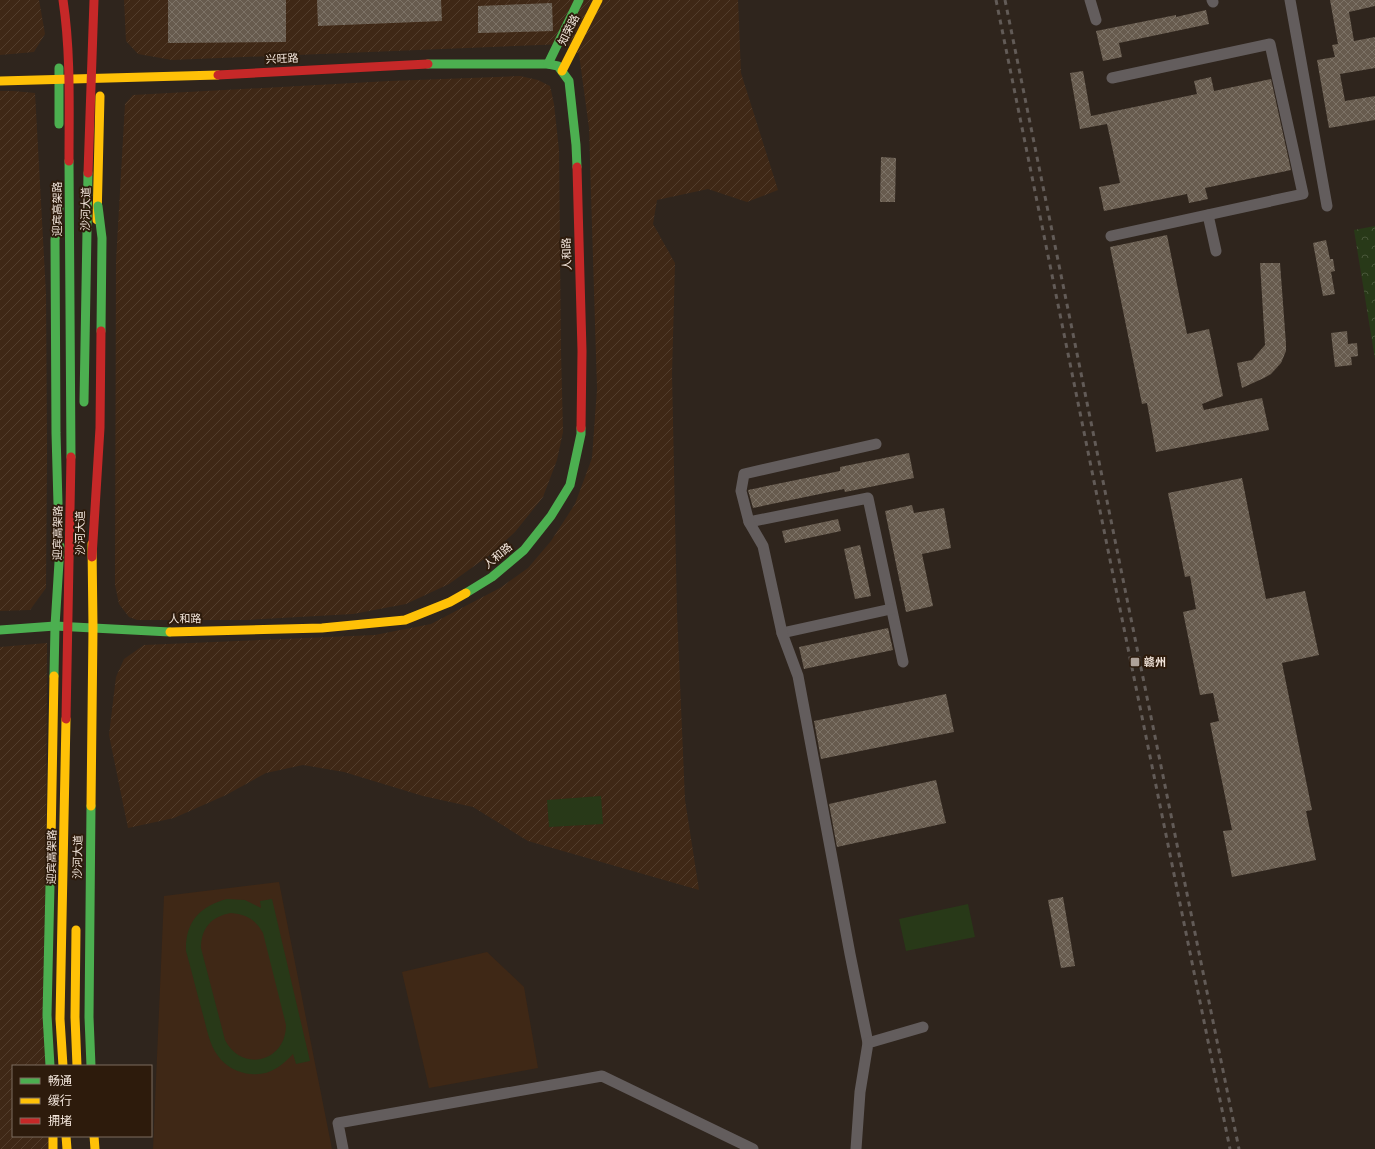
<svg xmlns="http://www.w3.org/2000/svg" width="1375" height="1149" font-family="'Work Sans','Noto Sans SC',sans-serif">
<defs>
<pattern id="industrial-furrows" width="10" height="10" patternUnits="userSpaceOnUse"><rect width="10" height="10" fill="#3f2816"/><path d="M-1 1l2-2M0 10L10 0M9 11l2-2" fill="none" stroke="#523d2c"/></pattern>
<pattern id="forest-crowns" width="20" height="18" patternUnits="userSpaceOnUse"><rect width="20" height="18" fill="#283918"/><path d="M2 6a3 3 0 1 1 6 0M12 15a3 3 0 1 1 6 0" fill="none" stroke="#485639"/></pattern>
<pattern id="building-cross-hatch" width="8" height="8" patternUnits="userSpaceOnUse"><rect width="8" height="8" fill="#675b4e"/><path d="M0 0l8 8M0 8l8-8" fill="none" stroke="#7d7367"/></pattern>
</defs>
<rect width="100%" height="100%" fill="#2f251d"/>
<g fill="#3f2816">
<path d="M279 882 332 1149H153L164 896Z"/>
<path d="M487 952 524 987 538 1068 429 1088 402 972Z"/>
</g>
<g fill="url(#industrial-furrows)">
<path d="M0 0H39L45 34 34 52 0 55Z"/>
<path d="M124 0H738L741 73 778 190 747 202 708 189 657 200 653 224 675 263 672 374 677 613 685 800 699 890 528 841 473 807 423 796 344 772 303 765 266 773 226 795 174 818 128 828 109 735 116 677 124 659 144 645 375 635 431 624 500 588 528 568 551 541 575 504 592 458 597 389 589 128 579 54 566 44 172 60 138 54 126 41Z"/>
<path d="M520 76 538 80 550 86 554 104 559 150 561 352 563 432 557 460 543 497 515 532 491 554 449 584 406 604 353 614 247 620H137L129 617 119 604 115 585 116 261 125 104 133 95 390 81Z"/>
<path d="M0 91H13L35 93 46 294 47 454 46 588 30 610 0 611Z"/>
<path d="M47 643 45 1066H13V1136H50V1149H0V647Z"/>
</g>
<g fill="#283918" fill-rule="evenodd">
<path d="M601 796 603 824 549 827 547 800Z"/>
<path d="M227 899 245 900 261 908 260 901 272 899 310 1061 296 1064 293 1054C282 1066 269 1076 251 1074 238 1073 226 1067 218 1056 209 1044 207 1029 203 1015 197 994 192 972 186 951 185 922 200 906 227 899ZM231 913C246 914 256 920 263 933L286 1025C286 1062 242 1073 225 1040L201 948C201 928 212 916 231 913Z"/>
<path d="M968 904 975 937 906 951 899 919Z"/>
</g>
<path fill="url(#forest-crowns)" d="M1375 226V359L1354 230Z"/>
<g fill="url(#building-cross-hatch)">
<path d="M168 0H286V42L168 43Z"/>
<path d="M317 0H441L442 21 318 26Z"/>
<path d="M1330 0H1375V6L1349 12 1354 41 1375 37V68L1340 74 1345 101 1375 96V120L1329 128 1317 60 1335 57 1332 45 1338 44Z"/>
<path d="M552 3 553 31 478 33V6Z"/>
<path d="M1206 10 1209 24 1119 43 1122 57 1103 61 1096 31 1176 15V17Z"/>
<path d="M1083 71 1091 116 1197 94 1194 81 1211 77 1214 91 1271 79 1291 170 1205 188 1208 199 1189 203 1187 194 1104 211 1099 187 1120 183 1107 124 1080 129 1070 73Z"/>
<path d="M881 157 896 158 895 202H880Z"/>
<path d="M1167 235 1187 334 1209 329 1223 396 1202 404 1204 410 1262 398 1269 430 1156 452 1147 403 1142 404 1110 247Z"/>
<path d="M1326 240 1330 259H1333L1335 271 1331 272 1335 294 1323 296 1313 243Z"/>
<path d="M1260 263H1280L1286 344V351L1281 363 1271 374 1264 378 1242 388 1237 363 1252 360 1265 345Z"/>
<path d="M1347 331 1348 344 1357 343 1358 356 1351 357 1352 365 1335 367 1331 333Z"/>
<path d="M909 453 914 478 845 492 844 489 753 508 748 490 840 471V467Z"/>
<path d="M1242 478 1266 599 1305 591 1319 655 1282 663 1312 810 1306 811 1316 860 1232 877 1223 831 1232 830 1210 723 1219 721 1213 693 1200 695 1183 612 1196 609 1190 576 1185 577 1168 493Z"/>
<path d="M912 505 914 513 944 508 951 548 922 554 933 606 906 612 885 511Z"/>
<path d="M838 519 841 531 785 543 782 531Z"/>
<path d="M860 545 871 596 855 599 844 549Z"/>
<path d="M888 628 893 650 804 669 799 647Z"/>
<path d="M946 694 954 732 821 759 814 721Z"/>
<path d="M936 780 946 823 837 847 829 804Z"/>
<path d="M1063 897 1075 966 1061 968 1048 900Z"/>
</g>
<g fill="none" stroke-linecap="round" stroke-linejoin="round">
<g stroke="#635d5d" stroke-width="11">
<path d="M1090 0 1096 20"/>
<path d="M1212 0 1213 2"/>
<path d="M1290 0 1327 206"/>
<path d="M1208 215 1216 251"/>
<path d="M1111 236 1303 194 1270 44 1112 78"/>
<path d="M749 522 868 498 903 662"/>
<path d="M782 633 891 609"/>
<path d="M868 1043 850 954 798 676 782 633 763 546 749 522 741 491 744 474 876 444"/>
<path d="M343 1149 338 1123 602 1076 753 1149"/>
<path d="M856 1149 860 1092 868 1043 923 1027"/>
</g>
<g stroke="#4caf50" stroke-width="9">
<path d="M428 64H548L558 66 569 81 576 145 577 167"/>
<path d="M548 64 579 0"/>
<path d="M59 68V124"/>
<path d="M466 593 492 577 524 550 551 516 570 485 581 434V428"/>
<path d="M0 630 55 626 170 632"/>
<path d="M54 676 55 626 60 546"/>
<path d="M50 1066 47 1015 51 842"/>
<path d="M91 1066 89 1017 91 806"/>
</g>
<g stroke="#ffc107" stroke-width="9">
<path d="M562 71 598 0"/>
<path d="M0 81 218 75"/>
<path d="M97 220 100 96"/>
<path d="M170 632 322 628 405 620 450 602 466 593"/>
<path d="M91 806 93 628 92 544"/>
<path d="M51 842 54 676"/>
<path d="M53 1136V1149"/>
<path d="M66 1136 67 1149"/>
<path d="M94 1136 95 1149"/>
</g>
<g stroke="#c62828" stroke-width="9">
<path d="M218 75 428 64"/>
<path d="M577 167 582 351 581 428"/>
</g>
<g stroke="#625b57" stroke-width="3" stroke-dasharray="5 5" stroke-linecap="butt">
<path d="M996 0 1230 1149"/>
<path d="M1005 0 1239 1149"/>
</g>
<g stroke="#4caf50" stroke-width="9">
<path d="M69 161 71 457"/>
<path d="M98 206 102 238 101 331"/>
<path d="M84 402 88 173"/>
<path d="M58 504 56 433 55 240 59 207"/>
</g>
<g stroke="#ffc107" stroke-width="9">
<path d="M76 930 75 1017 77 1066"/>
<path d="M63 1066 60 1019 66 719"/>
</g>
<g stroke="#c62828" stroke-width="9">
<path d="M63 0C71 53 69 108 69 161"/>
<path d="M88 173 94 0"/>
<path d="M92 557 100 428 101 331"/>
<path d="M66 719 71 457"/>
</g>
</g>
<rect fill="#aea299" stroke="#2d1b0c" stroke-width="1.5" x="1130" y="657" width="10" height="10" rx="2"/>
<g text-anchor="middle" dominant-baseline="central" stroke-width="4" stroke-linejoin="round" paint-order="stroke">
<g font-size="11" fill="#f3e6dc" stroke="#2d1b0c">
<text transform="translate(569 30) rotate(-63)">知荣路</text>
<text transform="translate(282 59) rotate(-3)">兴旺路</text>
<text transform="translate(57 209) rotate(-90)">迎宾高架路</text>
<text transform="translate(86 209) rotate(-89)">沙河大道</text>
<text transform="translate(567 254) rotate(-92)">人和路</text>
<text transform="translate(58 533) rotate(-89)">迎宾高架路</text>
<text transform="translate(80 533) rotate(-90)">沙河大道</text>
<text transform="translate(498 556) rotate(-40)">人和路</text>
<text transform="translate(185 619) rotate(-1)">人和路</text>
<text transform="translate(52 857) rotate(-89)">迎宾高架路</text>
<text transform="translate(78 857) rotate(-89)">沙河大道</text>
</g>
<g font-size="11" font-weight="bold" fill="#f3e6dc" stroke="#2d1b0c" text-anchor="start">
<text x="1144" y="662">赣州</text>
</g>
</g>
<rect x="12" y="1065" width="140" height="72" fill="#2d1b0c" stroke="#7c6c5f"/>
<rect x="20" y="1078" width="20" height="6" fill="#4caf50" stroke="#7c6c5f"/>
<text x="48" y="1085" font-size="12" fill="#f3e6dc">畅通</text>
<rect x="20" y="1098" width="20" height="6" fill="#ffc107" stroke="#7c6c5f"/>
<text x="48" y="1105" font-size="12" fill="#f3e6dc">缓行</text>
<rect x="20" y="1118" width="20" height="6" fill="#c62828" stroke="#7c6c5f"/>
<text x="48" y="1125" font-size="12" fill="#f3e6dc">拥堵</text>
</svg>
